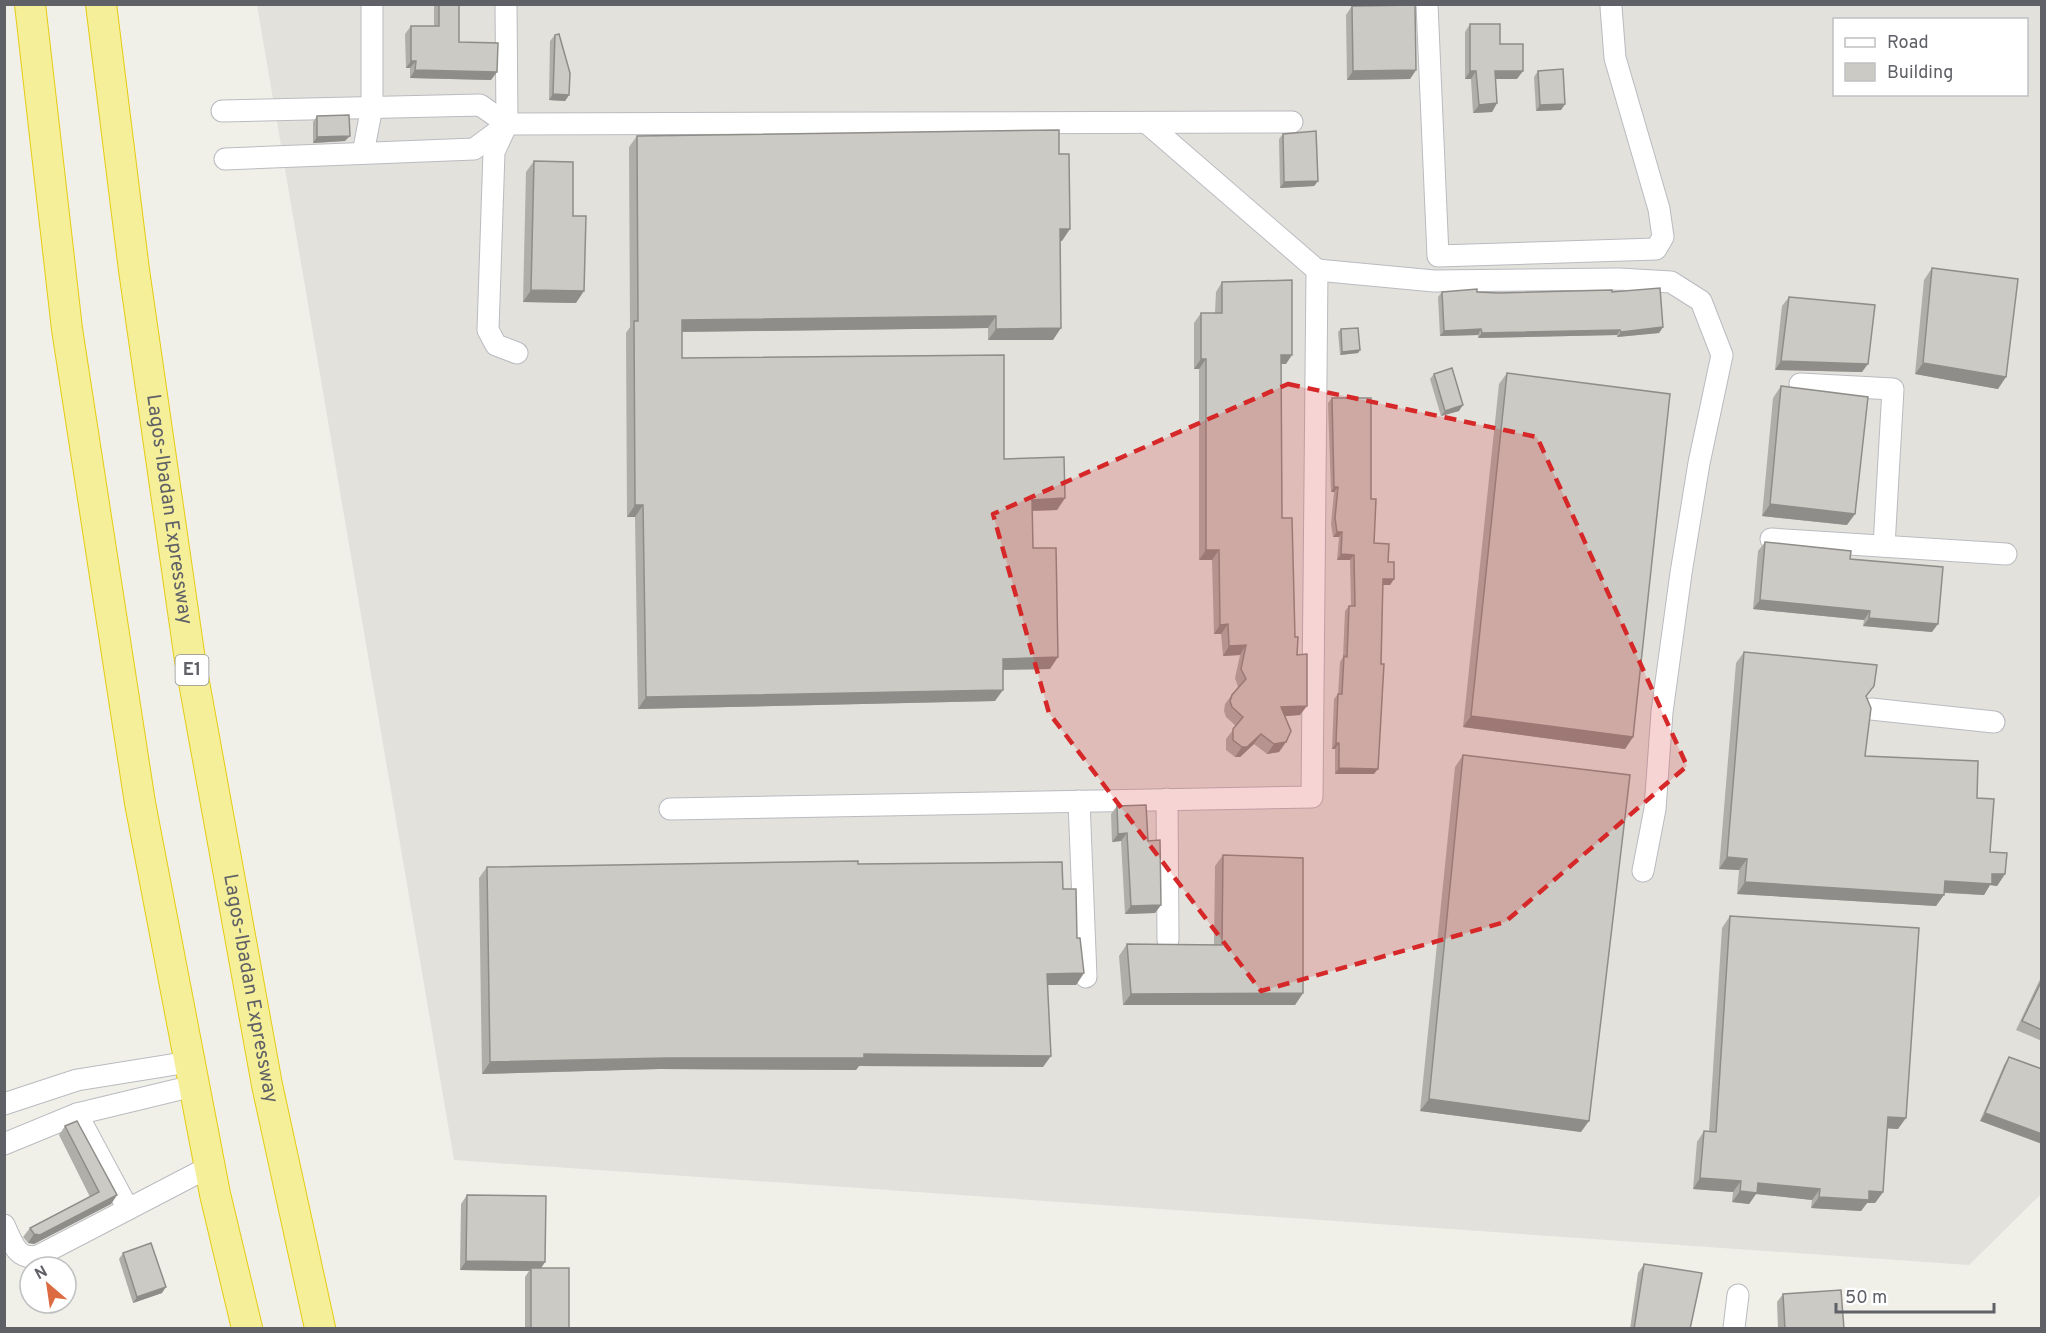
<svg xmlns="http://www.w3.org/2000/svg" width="2046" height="1333" font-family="Overpass,sans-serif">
<rect width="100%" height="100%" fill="#f0f0e8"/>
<path fill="#e2e1dc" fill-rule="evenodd" d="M257 5H2041V1194L1969 1265 454 1160ZM1834 20H2026V94H1834Z"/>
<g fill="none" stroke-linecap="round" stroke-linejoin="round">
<g stroke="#babbc0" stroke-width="23">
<g id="minor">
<path d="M506 4 507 124 494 152 488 330 496 345 517 353"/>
<path d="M1427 4 1438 256 1656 249 1663 237 1659 209 1615 58 1611 7"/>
<path d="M222 111 480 105 507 124 1292 122"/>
<path d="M363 153 372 107V4"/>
<path d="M225 159 474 149 505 126"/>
<path d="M1317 270 1434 281 1619 279 1671 282 1701 301 1722 355 1699 463 1681 573 1662 712 1655 809 1643 871"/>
<path d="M1800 384 1893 389 1884 546"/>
<path d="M1771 539 2006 554"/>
<path d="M1871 709 1994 722"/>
<path d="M1167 799 1168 940"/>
<path d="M1079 801 1086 977"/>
<path d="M670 809 1312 797 1317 270 1147 123"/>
<path d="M4 1104 77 1080 189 1062"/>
<path d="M77 1114 128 1209"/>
<path d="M4 1144 77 1114 193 1086"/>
<path d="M4 1225C12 1241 16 1261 38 1256L209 1167"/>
<path d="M1734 1328 1738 1295"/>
</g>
</g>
<g stroke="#e5cb12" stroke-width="32">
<g id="highway">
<path d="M30 4 67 329 140 803 215 1194 247 1328"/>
<path id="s1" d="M101 4 134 270 190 660 267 1085 320 1328"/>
</g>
</g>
<use href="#minor" stroke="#fff" stroke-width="21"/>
<use href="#highway" stroke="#f5ef9a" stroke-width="30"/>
</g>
<g fill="#afaea9">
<path d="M434 4H459V42L491 80 410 78V68H406L405 34 411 26H434Z"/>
<path d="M1352 6 1416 70 1410 79 1347 80 1346 15Z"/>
<path d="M1470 24 1500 44 1517 79H1495L1497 103 1492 112 1473 113 1471 79H1465V32Z"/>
<path d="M555 35 569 95 565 101 549 100 550 41Z"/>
<path d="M1538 71 1565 104 1561 110 1536 111 1534 77Z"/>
<path d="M317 116 345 141 313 143V122Z"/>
<path d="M1283 134 1318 181 1314 186 1280 188 1279 139Z"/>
<path d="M637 136 1062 241H1060L1053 340H988V328L682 332V358L1004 459 1065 498 1057 510 1032 511 1033 548 1050 669 1003 670 995 701 638 709 635 517H627L626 333 630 327 629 147Z"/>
<path d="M534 161 573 216 576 303 523 302 526 172Z"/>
<path d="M1932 268 1998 389 1915 374 1924 280Z"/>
<path d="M1222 282 1286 364H1281L1282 518 1297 655 1300 715 1284 716 1286 742 1279 752 1267 754 1254 744 1240 757H1235L1226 750V739L1236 726 1226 717 1224 711 1225 704 1238 687 1235 678 1240 655 1223 656 1221 634H1214L1212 560H1199V369H1194V323L1201 313H1215L1216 292Z"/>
<path d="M1442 292H1477L1498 293 1612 292 1663 327 1659 333 1617 337V335L1478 338V335L1440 336 1438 297Z"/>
<path d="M1789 297 1862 372 1775 370 1782 306Z"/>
<path d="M1341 329 1360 350 1358 353 1340 355 1338 332Z"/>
<path d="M1507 373 1633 737 1625 749 1463 727 1499 384Z"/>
<path d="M1434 374 1459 411 1441 416 1430 379Z"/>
<path d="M1781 386 1847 525 1762 516 1773 398Z"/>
<path d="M1332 398 1371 499 1374 543 1388 562 1394 579 1390 585H1383L1374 774H1335V749H1332L1334 699 1338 694 1340 662 1343 657 1345 611 1349 606H1351L1350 560H1337L1339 537H1333L1331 524 1334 492H1331L1328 403Z"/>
<path d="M1765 542 1850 559 1932 632 1863 626 1864 620 1753 609 1758 551Z"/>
<path d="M1744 652 1867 697 1865 756 1977 798 1990 852 2005 874 1997 886 1990 885 1984 895 1944 893 1936 906 1737 894 1739 870 1719 869 1736 663Z"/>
<path d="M1463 755 1581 1132 1420 1111 1455 767Z"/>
<path d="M1117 806 1148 841 1161 905 1155 913 1125 914 1121 841 1112 842 1111 814Z"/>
<path d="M1223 855 1303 993 1295 1005H1123L1119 956 1127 944 1214 945 1215 866Z"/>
<path d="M858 864 1063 889 1077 938 1084 973 1076 985H1048L1043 1067 859 1066 856 1070 659 1069 482 1074 479 878 487 867Z"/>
<path d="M1730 916 1898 1129 1887 1128 1883 1192 1875 1203H1867L1861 1211 1811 1208 1812 1200 1756 1194 1749 1204 1732 1202 1733 1192 1693 1189 1697 1142 1704 1131 1709 1132 1722 928Z"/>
<path d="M2042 975V1041L2016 1030Z"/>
<path d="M2009 1057 2042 1069 1980 1121 2004 1065Z"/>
<path d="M65 1126 117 1195 111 1204 34 1244 28 1243 23 1237 30 1228 90 1197 59 1135Z"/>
<path d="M467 1195 545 1262 541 1268 569 1329H525V1277L529 1271 460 1270 461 1204Z"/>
<path d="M123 1253 162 1293 133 1303 119 1259Z"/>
<path d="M1644 1264 1690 1329H1630L1638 1273Z"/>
<path d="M1783 1294 1844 1329H1778L1777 1302Z"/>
</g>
<g fill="#8f8d89">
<path d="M411 61H416L410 68H406Z"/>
<path d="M415 70 497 72 491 80 410 78Z"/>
<path d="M1416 70 1410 79 1347 80 1353 71Z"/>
<path d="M1470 71H1476L1471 79H1465Z"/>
<path d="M1495 71H1523L1517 79H1489Z"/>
<path d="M553 94 569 95 565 101 549 100Z"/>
<path d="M1497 103 1492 112 1473 113 1479 105Z"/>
<path d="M1565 104 1561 110 1536 111 1540 105Z"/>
<path d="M350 136 345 141 313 143 317 137Z"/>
<path d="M1318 181 1314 186 1280 188 1284 182Z"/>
<path d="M1060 229H1070L1062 241H1052Z"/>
<path d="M531 290 584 291 576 303 523 302Z"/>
<path d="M996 316 988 328 674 332 682 320Z"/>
<path d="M1663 327 1659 333 1617 337 1621 332Z"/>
<path d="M1061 328 1053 340H988L996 329Z"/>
<path d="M1481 329 1478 335 1440 336 1444 331Z"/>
<path d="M1620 330 1617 335 1478 338 1482 333Z"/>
<path d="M1360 350 1358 353 1340 355 1342 352Z"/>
<path d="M1281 355H1292L1286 364H1275Z"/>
<path d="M1201 359H1206L1199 369H1194Z"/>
<path d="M1781 361 1868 364 1862 372 1775 370Z"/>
<path d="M1923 363 2006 377 1998 389 1915 374Z"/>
<path d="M1463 405 1459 411 1441 416 1445 411Z"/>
<path d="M1334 487H1338L1334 492H1331Z"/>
<path d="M1065 498 1057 510 1024 511 1032 500Z"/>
<path d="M1770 504 1855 514 1847 525 1762 516Z"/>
<path d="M635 505H643L635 517H627Z"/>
<path d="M1337 532H1342L1339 537H1333Z"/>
<path d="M1206 550H1219L1212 560H1199Z"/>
<path d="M1341 554 1354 555 1350 560H1337Z"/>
<path d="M1383 579H1394L1390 585H1379Z"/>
<path d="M1760 600 1870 611 1864 620 1753 609Z"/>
<path d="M1869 618 1938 624 1932 632 1863 626Z"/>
<path d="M1228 624 1221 634H1214L1220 625Z"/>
<path d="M1246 645 1240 655 1223 656 1229 646Z"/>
<path d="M1058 657 1050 669 995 670 1003 659Z"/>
<path d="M1003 690 995 701 638 709 646 697Z"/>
<path d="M1307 706 1300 715 1274 717 1281 707Z"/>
<path d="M1471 716 1633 737 1625 749 1463 727Z"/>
<path d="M1261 734 1254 744 1240 757H1235L1242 747Z"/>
<path d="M1286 742 1279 752 1267 754 1274 744Z"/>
<path d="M1336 743H1339L1335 749H1332Z"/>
<path d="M1339 768 1378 769 1374 774H1335Z"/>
<path d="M1127 833 1121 841 1112 842 1118 834Z"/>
<path d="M1727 857 1747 859 1739 870 1719 869Z"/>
<path d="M1992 874H2005L1997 886 1990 885 1984 895 1937 892 1945 881Z"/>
<path d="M1745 882 1944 895 1936 906 1737 894Z"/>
<path d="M1161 905 1155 913 1125 914 1131 906Z"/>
<path d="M1084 973 1076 985H1039L1047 974Z"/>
<path d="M1303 993 1295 1005H1123L1131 994Z"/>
<path d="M864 1054 1051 1056 1043 1067 859 1066 856 1070 659 1069 482 1074 490 1062Z"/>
<path d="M1429 1099 1589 1121 1581 1132 1420 1111Z"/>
<path d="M1985 1113 2042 1134V1144L1980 1121Z"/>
<path d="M1888 1117 1906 1118 1898 1129 1880 1128Z"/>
<path d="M1700 1178 1741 1181 1733 1192 1693 1189Z"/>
<path d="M1758 1183 1820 1189 1812 1200 1756 1194 1749 1204 1732 1202 1740 1191Z"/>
<path d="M1869 1191 1883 1192 1875 1203H1867L1861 1211 1811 1208 1819 1197Z"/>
<path d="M117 1195 111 1204 34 1244 28 1243 34 1234Z"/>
<path d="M466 1261 545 1262 539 1271 531 1268 529 1271 460 1270Z"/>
<path d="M166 1287 162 1293 133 1303 137 1297Z"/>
</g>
<g fill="#cccac4" stroke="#8f8d89" stroke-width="1.5">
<path d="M439 4H459V42L498 43 497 72 415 70 416 61H411V26H439Z"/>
<path d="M1415 5 1416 70 1353 71 1352 6Z"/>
<path d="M1470 24H1500V44H1523V71H1495L1497 103 1479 105 1476 71H1470Z"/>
<path d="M559 34 570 73 569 95 553 94 555 35Z"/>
<path d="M1563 69 1565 104 1540 105 1538 71Z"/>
<path d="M349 115 350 136 317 137V116Z"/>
<path d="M1059 130V154H1069L1070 229H1060L1061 328 996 329V316L682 320V358L1004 355V459L1064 457 1065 498 1032 500 1033 548H1056L1058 657 1003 659V690L646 697 643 505H635L634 321H638L637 136Z"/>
<path d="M1316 131 1318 181 1284 182 1283 134Z"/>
<path d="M534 161 573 162V216H586L584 291 531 290Z"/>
<path d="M1932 268 2018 279 2006 377 1923 363Z"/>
<path d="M1292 280V355H1281L1282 518H1292L1295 637H1298L1297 655 1307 654V706L1281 707 1291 731 1286 742 1274 744 1261 734 1247 747H1242L1233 740V729L1243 717 1232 707 1230 701 1232 695 1246 679 1241 669 1246 645 1229 646 1228 624 1220 625 1219 550H1206V359H1201V313H1222V282Z"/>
<path d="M1660 288 1663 327 1621 332 1620 330 1482 333 1481 329 1444 331 1442 292 1477 289V292L1498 293 1612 290V292Z"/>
<path d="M1789 297 1875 305 1868 364 1781 361Z"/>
<path d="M1358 328 1360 350 1342 352 1341 329Z"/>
<path d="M1452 368 1463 405 1445 411 1434 374Z"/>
<path d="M1507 373 1670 394 1633 737 1471 716Z"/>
<path d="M1781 386 1868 397 1855 514 1770 504Z"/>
<path d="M1332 398H1371V499H1376L1374 543 1389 544 1388 562H1394V579H1383L1381 664H1384L1378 769 1339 768V743H1336L1338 694H1342L1344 656 1347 657 1349 606H1355L1354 555 1341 554 1342 532H1337L1335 518 1338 487H1334Z"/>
<path d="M1765 542 1851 551 1850 559 1943 567 1938 624 1869 618 1870 611 1760 600Z"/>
<path d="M1744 652 1877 665 1874 686 1866 696 1871 708 1865 756 1978 761 1977 798 1994 799 1990 852 2007 853 2005 874H1992V884L1945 881 1944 895 1745 882 1747 859 1727 857Z"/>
<path d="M1463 755 1630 775 1589 1121 1429 1099Z"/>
<path d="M1146 805 1148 841 1160 840 1161 905 1131 906 1127 833 1118 834 1117 806Z"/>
<path d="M1223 855 1303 858V993L1131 994 1127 944 1222 945Z"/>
<path d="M858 861V864L1062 862 1063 889H1076L1077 938H1080L1084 973 1047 974 1051 1056 864 1054V1058H666L490 1062 487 867Z"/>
<path d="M1730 916 1919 928 1906 1118 1888 1117 1883 1192 1869 1191V1200L1819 1197 1820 1189 1758 1183 1757 1193 1740 1191 1741 1181 1700 1178 1704 1131 1716 1132Z"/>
<path d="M2042 980V1030L2022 1021Z"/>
<path d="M2009 1057 2042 1069V1134L1985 1113Z"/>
<path d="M77 1121 117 1195 40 1235 34 1234 30 1228 99 1192 65 1126Z"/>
<path d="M467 1195 546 1196 545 1262 466 1261Z"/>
<path d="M151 1243 166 1287 137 1297 123 1253Z"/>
<path d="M1644 1264 1702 1273 1690 1329H1634Z"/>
<rect x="531" y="1268" width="38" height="61"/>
<path d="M1841 1290 1844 1329H1785L1783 1294Z"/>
</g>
<path fill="#d62828" fill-opacity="0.2" stroke="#d62828" stroke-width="4.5" stroke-dasharray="12 8" stroke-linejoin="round" d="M1288 384 1537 437 1687 766 1505 922 1261 991 1049 713 993 514Z"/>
<g text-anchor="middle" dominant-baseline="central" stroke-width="4.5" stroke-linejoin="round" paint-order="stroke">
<rect fill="#fff" stroke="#8f9095" stroke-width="1.5" x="175.5" y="655" width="33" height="30" rx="4.5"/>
<g font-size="18" font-weight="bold" fill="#5f6167">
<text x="192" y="670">E1</text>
</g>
<g font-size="20" fill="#5f6167" stroke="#fff">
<text stroke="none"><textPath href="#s1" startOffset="510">Lagos-Ibadan Expressway</textPath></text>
<text stroke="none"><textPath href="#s1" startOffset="996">Lagos-Ibadan Expressway</textPath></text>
</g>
</g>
<rect width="2046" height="1333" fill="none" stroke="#5f6167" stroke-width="12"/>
<rect x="1833" y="18" width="195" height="78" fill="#ffffff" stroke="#bfc0c2" stroke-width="1.5"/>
<rect x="1845" y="38" width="30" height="9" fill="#ffffff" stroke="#bfc0c2" stroke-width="1.5"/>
<text x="1887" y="48" font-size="18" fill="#5f6167">Road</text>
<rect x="1845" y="63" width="30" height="18" fill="#cccac4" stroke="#bfc0c2" stroke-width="1.5"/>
<text x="1887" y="78" font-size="18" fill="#5f6167">Building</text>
<g transform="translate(48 1285) rotate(331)"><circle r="28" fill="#ffffff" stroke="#bfc0c2" stroke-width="1.5"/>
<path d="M0-4.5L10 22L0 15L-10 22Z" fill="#dc6b41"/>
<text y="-9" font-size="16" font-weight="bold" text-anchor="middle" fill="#5f6167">N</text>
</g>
<path d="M1836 1303v9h158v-9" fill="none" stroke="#5f6167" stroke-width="3"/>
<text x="1845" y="1303" font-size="18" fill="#5f6167" stroke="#ffffff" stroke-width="4.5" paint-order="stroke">50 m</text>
</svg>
